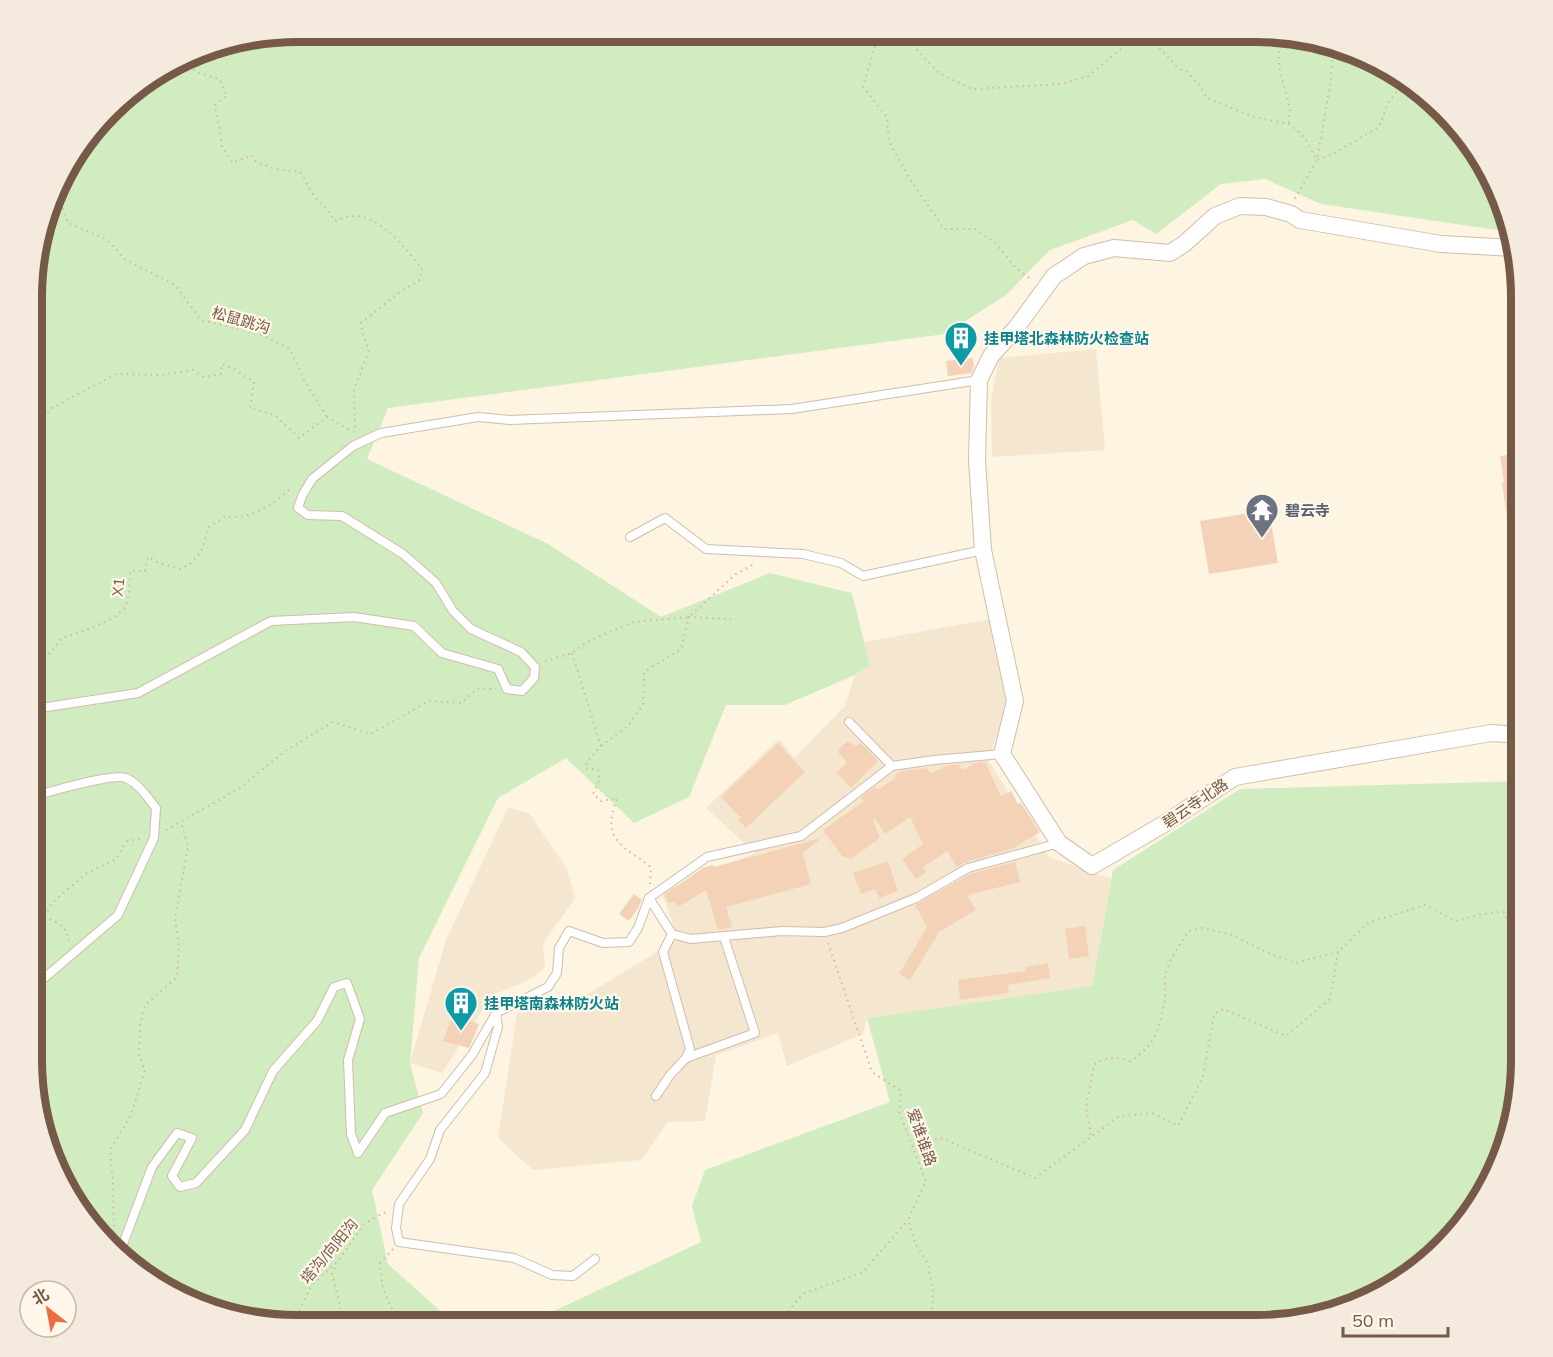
<svg xmlns="http://www.w3.org/2000/svg" width="1553" height="1357" font-family="Mulish,'Noto Sans SC',sans-serif">
<rect width="100%" height="100%" fill="#fdf4e2"/>
<g fill="#f5e6d0">
<path d="M1096 349 1105 450 992 457 991 401 999 358Z"/>
<path d="M991 619 1007 706 988 760 1049 857 1111 879 1092 986 867 1018 863 1034 787 1066 778 1033 716 1055 705 1121 668 1122 641 1160 533 1170 498 1138 518 1008 583 997 678 939 662 892 755 853 706 808 779 739 794 758 845 706 855 675 870 666 864 642Z"/>
<path d="M508 808 529 813 567 869 575 899 543 943 545 968 525 982 492 995 442 1073 410 1063 446 940Z"/>
</g>
<g fill="#d1ecc0">
<path d="M297 32H1274L1376 60 1455 122 1501 195 1510 232 1321 204 1265 179 1221 184 1156 234 1133 220 1050 250 1006 295 945 334 388 408 367 459 548 544 661 617 770 573 852 593 870 666 855 675 785 705H726L689 797 634 823 566 758 498 798 419 958 410 1063 423 1113 372 1190 388 1264 456 1325H296L195 1305 98 1235 52 1162 32 1077 37 245 67 164 122 97 211 46Z"/>
<path d="M1521 781V1061L1501 1162 1431 1259 1358 1305 1273 1325H524L701 1242 692 1206 705 1170 890 1102 867 1018 1092 986 1113 870 1240 789Z"/>
</g>
<g fill="#f4d2b8">
<path d="M973 358 974 366 971 373 948 376 946 361Z"/>
<path d="M1521 453V527L1508 524 1502 483 1504 482 1500 456Z"/>
<path d="M1269 510 1278 563 1209 574 1200 521Z"/>
<path d="M847 741 856 746 861 743 878 761 851 788 837 773 847 762 837 751Z"/>
<path d="M778 743 805 772 746 828 738 820 741 818 721 797Z"/>
<path d="M978 762H985L1001 796 1011 791 1018 804 1021 803 1040 832 1012 849 966 862 957 867 947 851 923 867 926 872 916 879 902 859 923 844 910 817 885 834 875 819 873 820 880 838 851 859 842 856 823 830 864 801 861 798 875 787 878 790 896 778 894 775 903 771 925 768 932 773 949 765 959 764 962 770Z"/>
<path d="M821 838 803 853 811 884 726 907 732 927 718 930 706 890 678 907 674 901 669 903 664 895 703 868 713 865 714 867Z"/>
<path d="M888 861 898 891 879 898 875 889 861 894 853 873Z"/>
<path d="M1015 862 1020 882 967 895 976 910 939 932 910 980 899 974 927 927 915 905 970 874Z"/>
<path d="M634 894 642 900 638 908 629 921 619 914Z"/>
<path d="M1085 926 1089 956 1069 959 1065 929Z"/>
<path d="M1048 963 1050 978 1008 985 1009 993 960 1000 958 980 1026 971 1025 967Z"/>
<path d="M453 1015 479 1024 469 1048 443 1041Z"/>
</g>
<g fill="none" stroke-linecap="round" stroke-linejoin="round">
<g stroke="#d1bdab" stroke-width="10">
<g id="service">
<path d="M630 537 665 518 706 549 803 554 841 563 863 576 983 550"/>
<path d="M34 709 138 693 271 621 354 617 414 626 442 653 498 669 507 689 522 691 534 678 535 667 521 652 471 629 453 611 436 583 403 554 342 516 308 515 298 508 302 496 312 479 353 446 381 433 478 417 510 420 792 409 979 380"/>
<path d="M849 722 892 766"/>
<path d="M649 898 672 934 663 952 690 1049 686 1058 670 1075 656 1096"/>
<path d="M672 934 691 939 782 931 824 932 842 928 916 898 968 868 1059 843"/>
<path d="M32 1002 42 980 118 915 154 838 156 808C147 797 139 784 126 778 113 773 57 790 41 794L34 792"/>
<path d="M496 1013 498 1027 485 1073 440 1130 430 1159 399 1204 396 1228 399 1242 514 1258 552 1275 573 1276 595 1259"/>
<path d="M686 1058 755 1033 724 937"/>
<path d="M120 1252 152 1167 177 1133 192 1138 172 1176 180 1187 196 1183 245 1130 273 1071 317 1021 334 987 347 983 360 1019 348 1060 351 1134 358 1153 385 1113 441 1094 472 1055 496 1013 548 987 557 973 559 948 569 931 603 943 629 942 638 928 649 898 707 857 801 836 892 766 934 760 1002 754"/>
</g>
</g>
<g stroke="#d1bdab" stroke-width="18">
<path id="minor" d="M1514 248 1441 244 1300 220 1291 214 1266 207 1240 206 1215 216 1184 244 1170 253 1114 248 1084 256 1054 276 1016 328 991 356 979 380 977 460 983 550 1015 701 1002 754 1059 843 1092 866 1164 824 1235 777 1491 733 1521 735"/>
</g>
<g stroke="#d9b59b" stroke-width="2" stroke-dasharray="1.5 4.5" stroke-linecap="butt">
<path d="M885 32 877 39 863 87 887 117 889 142 910 179 944 229H975L995 243 1016 268 1032 280"/>
<path d="M900 32 940 74 972 89 1061 84 1088 76 1142 32"/>
<path d="M1143 32 1154 38 1156 44 1178 68 1187 72 1199 85 1207 98 1254 117 1289 124 1305 138 1317 160 1294 200"/>
<path d="M1278 33 1279 67 1290 108 1289 124"/>
<path d="M1333 48 1331 80 1317 160 1333 154 1379 127 1388 103 1404 82"/>
<path d="M1354 54 1359 64 1384 66"/>
<path d="M185 61 196 72 219 79 227 96 215 105 222 146 233 163 252 155 256 162 275 169 300 172C306 180 309 191 316 198 325 208 328 209 335 221 341 219 347 215 353 216 382 216 404 248 422 268L420 280 401 291 361 323 363 335 369 350 354 390 355 432"/>
<path d="M57 191 68 223 106 239 126 260 175 285 201 320 259 334 290 349 304 380 327 417"/>
<path d="M36 427 52 408 116 374 161 375 193 370 204 377 221 374 222 364 234 369 254 382 250 408 275 415 299 438 327 417 353 432"/>
<path d="M572 653 601 746 587 762 585 768 598 770 600 779 593 794 601 801 617 798C601 841 621 844 651 867L650 884"/>
<path d="M545 661 572 653 587 642 633 622 689 617 736 574 754 564"/>
<path d="M34 664 45 659 62 638 91 628 113 618 125 608 129 595 130 571H145L148 557 159 563 181 569 191 563 201 552 209 527 226 516C248 521 274 504 289 490L291 491"/>
<path d="M601 746 627 727 643 705 644 672 681 649 689 617 731 619"/>
<path d="M166 830 240 788 285 751 333 722 371 734 429 701 461 703 477 689H496"/>
<path d="M44 917C58 922 67 926 69 941"/>
<path d="M33 919 44 917 53 902 87 873 116 859 127 841 141 839"/>
<path d="M828 943 872 1072 901 1091 899 1112 926 1181 908 1220 915 1243 928 1264 933 1292 931 1325"/>
<path d="M1091 1135 1086 1107 1094 1065C1106 1056 1116 1057 1130 1061 1156 1047 1162 1022 1165 995 1165 987 1164 979 1166 972 1171 957 1180 944 1189 931L1202 928 1232 935 1268 953 1295 963 1338 952"/>
<path d="M912 1146 941 1138 1035 1178 1118 1117 1152 1113 1178 1126 1203 1077 1214 1014 1223 1009 1286 1036 1330 999 1338 952 1368 923 1425 905 1456 921 1482 914 1504 912 1510 927 1512 944 1521 951"/>
<path d="M112 1238 114 1229 113 1183 110 1150 131 1115 145 1070 139 1056 140 1025 145 1005 177 977 179 946 175 918 188 846 181 822"/>
<path d="M393 1249 380 1263 383 1289 396 1318 416 1325"/>
<path d="M288 1324 294 1320 312 1285 338 1261 364 1224 387 1211"/>
<path d="M332 1325 341 1310 332 1274 337 1264"/>
<path d="M776 1325 803 1294 863 1272 908 1220"/>
</g>
<use href="#service" stroke="#fff" stroke-width="8"/>
<use href="#minor" stroke="#fff" stroke-width="16"/>
</g>
<defs>
<g id="building-pin" transform="scale(1.725)"><path d="M0 17L-7.5 6A9.5 9.5 0 1 1 7.5 6Z" fill="#0f9aa8" stroke="#fff7ea"/><path d="M-4-6H4V6H1V3H-1V6H-4ZM-2.5-4.3h1.7v1.8h-1.7ZM.8-4.3h1.7v1.8H.8ZM-2.5-1h1.7V.8h-1.7ZM.8-1h1.7V.8H.8Z" fill="#fff"/></g>
<g id="temple-pin" transform="scale(1.725)"><path d="M0 17L-7.5 6A9.5 9.5 0 1 1 7.5 6Z" fill="#6b7280" stroke="#fff7ea"/><path d="M0-6L5-2H3V0L6.5 2.5H4V6H1.5V3h-3V6H-4V2.5H-6.5L-3 0V-2H-5Z" fill="#fff"/></g>
</defs>
<g fill-rule="evenodd">
<use href="#building-pin" x="961" y="338"/>
<use href="#temple-pin" x="1262" y="510"/>
<use href="#building-pin" x="461" y="1003"/>
</g>
<g text-anchor="middle" dominant-baseline="central" stroke-width="4.5" stroke-linejoin="round" paint-order="stroke">
<g font-size="15" fill="#775947" stroke="#fff7ea">
<text transform="translate(241 320) rotate(16)">松鼠跳沟</text>
<text transform="translate(118 587) rotate(-84)">X1</text>
<text transform="translate(1195 803) rotate(-34)">碧云寺北路</text>
<text transform="translate(922 1137) rotate(71)">爱谁谁路</text>
<text transform="translate(329 1251) rotate(-50)">塔沟/向阳沟</text>
</g>
<g font-size="15" font-weight="bold" fill="#0d838f" stroke="#fff7ea" text-anchor="start">
<text x="984" y="338">挂甲塔北森林防火检查站</text>
<text x="484" y="1003">挂甲塔南森林防火站</text>
</g>
<g font-size="15" font-weight="bold" fill="#5b616d" stroke="#fff7ea" text-anchor="start">
<text x="1285" y="510">碧云寺</text>
</g>
</g>
<path d="M0 0H1553V1357H0ZM297 42H1256A255 255 0 0 1 1511 297V1060A255 255 0 0 1 1256 1315H297A255 255 0 0 1 42 1060V297A255 255 0 0 1 297 42Z" fill="#f4eadd" fill-rule="evenodd"/>
<path fill="none" stroke="#775947" stroke-width="8" d="M297 42H1256A255 255 0 0 1 1511 297V1060A255 255 0 0 1 1256 1315H297A255 255 0 0 1 42 1060V297A255 255 0 0 1 297 42Z"/>
<g transform="translate(48 1309) rotate(329)"><circle r="28" fill="#fff7ea" stroke="#c9b8a9" stroke-width="1.5"/>
<path d="M0-4.5L10 22L0 15L-10 22Z" fill="#ee6c40"/>
<text y="-9" font-size="16" font-weight="bold" text-anchor="middle" fill="#775947">北</text>
</g>
<path d="M1343 1327v9h105v-9" fill="none" stroke="#775947" stroke-width="3"/>
<text x="1352" y="1327" font-size="18" fill="#775947" stroke="#fff7ea" stroke-width="4.5" paint-order="stroke">50 m</text>
</svg>
